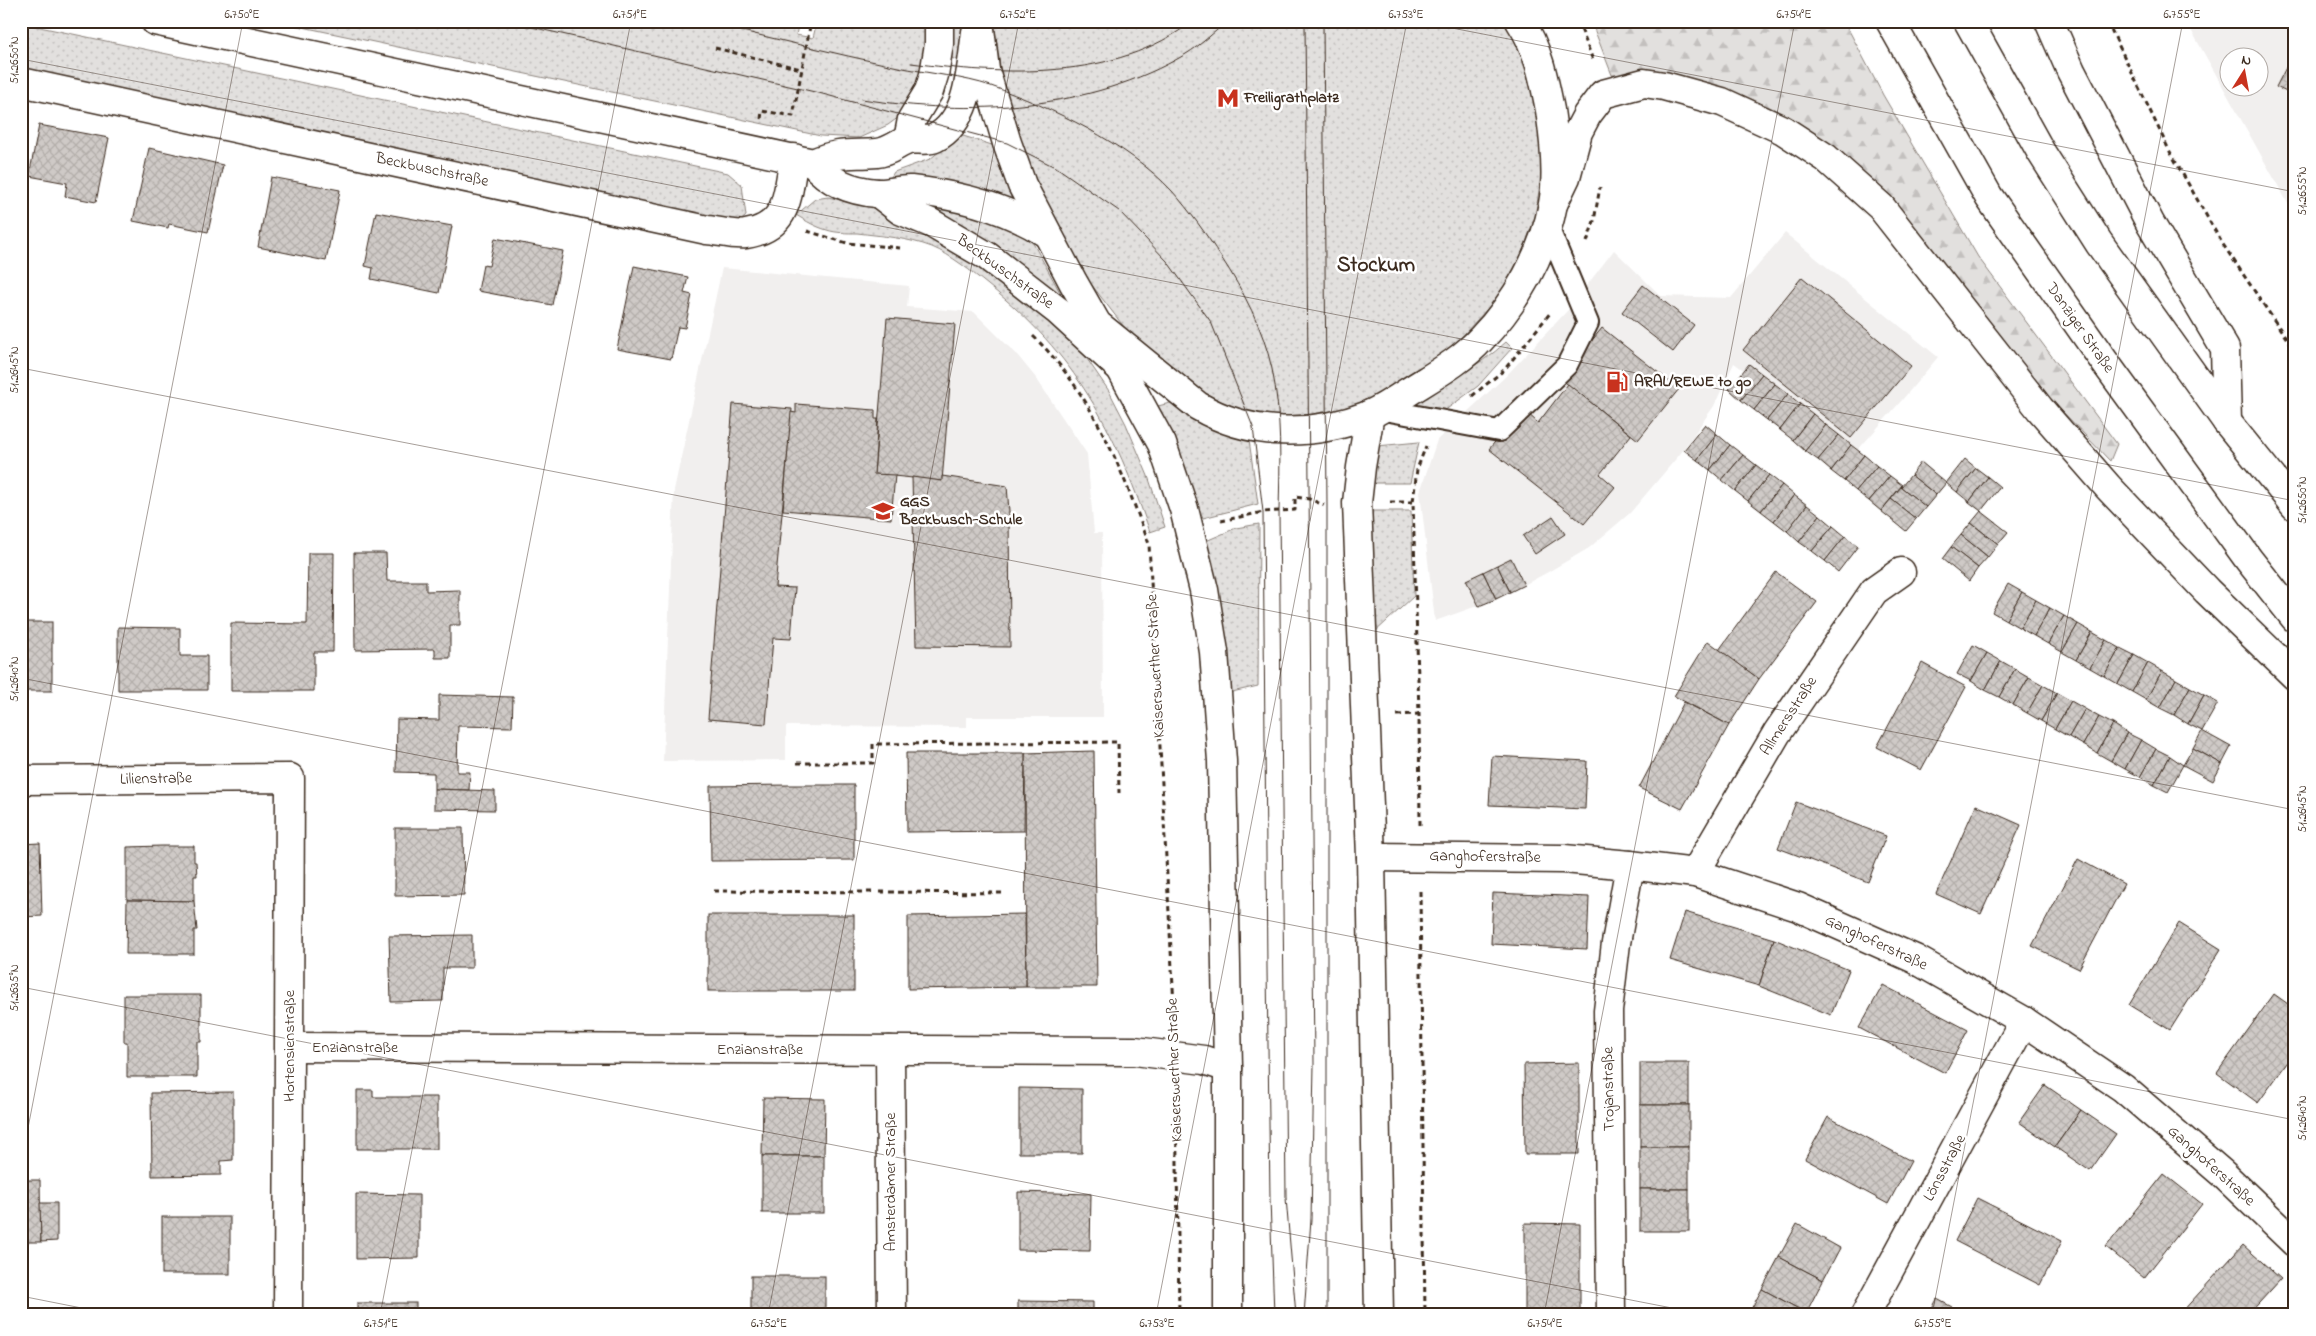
<svg xmlns="http://www.w3.org/2000/svg" width="2316" height="1336" font-family="'Indie Flower',sans-serif">
<defs>
<pattern id="grass-dots" width="8" height="8" patternUnits="userSpaceOnUse" patternTransform="scale(1.25)"><rect width="8" height="8" fill="#e2e0de"/><path d="M2 2h.1M6 6h.1" fill="none" stroke="#c3c0be" stroke-width="1.8" stroke-linecap="round"/></pattern>
<pattern id="forest-firs" width="22" height="20" patternUnits="userSpaceOnUse" patternTransform="scale(1.25)"><rect width="22" height="20" fill="#e2e0de"/><path d="M5 1l3.5 6h-7zM16 11l3.5 6h-7z" fill="#c3c0be"/></pattern>
<pattern id="building-cross-hatch" width="8" height="8" patternUnits="userSpaceOnUse" patternTransform="scale(1.25)"><rect width="8" height="8" fill="#cfcac7"/><path d="M0 0l8 8M0 8l8-8" fill="none" stroke="#b3aeaa"/></pattern>
</defs>
<rect width="100%" height="100%" fill="#fff"/>
<filter id="ink" filterUnits="userSpaceOnUse"><feTurbulence type="fractalNoise" baseFrequency=".02" numOctaves="2"/><feDisplacementMap in="SourceGraphic" scale="10" xChannelSelector="R" yChannelSelector="G"/><feConvolveMatrix kernelMatrix="1 2 1 2 8 2 1 2 1" color-interpolation-filters="sRGB"/></filter>
<g filter="url(#ink)">
<g fill="#f1efee" fill-rule="evenodd">
<path d="M2186 21H2295V216ZM2228 58H2258V88H2228Z"/>
<path d="M1785 233 1938 357 1902 400 1856 452 1734 363 1714 406 1680 454 1630 513 1589 548 1548 572 1502 597 1435 621 1420 492 1437 440 1506 376 1568 310 1614 250 1661 296 1731 298Z"/>
<path d="M722 268 909 286 907 307 974 312 1018 356 1036 378 1087 454 1094 533H1102L1103 717H967V727L786 726V760L663 761 674 490Z"/>
</g>
<g fill="url(#grass-dots)" stroke="#8e857e">
<path d="M274 21H799L796 35 813 38 817 21H934L933 48 903 114 888 125 859 138 821 136Z"/>
<path d="M944 21H962L964 48 962 59 956 60 948 56Z"/>
<path d="M994 21H1503L1526 55 1544 133 1540 184 1535 217 1522 253 1499 296 1455 344 1416 375 1372 402 1318 421 1232 415 1138 345 1074 262 1057 230 1024 152 1001 73Z"/>
<path d="M21 23 728 173 742 185 746 216 737 224 21 74Z"/>
<path d="M960 135 992 145 1012 200 1010 205 889 180 894 172 930 159Z"/>
<path d="M828 197 893 213 947 237 1070 334 1109 391 1126 424 1148 476 1165 527 1150 532C1114 428 1076 355 988 285 972 272 951 255 932 247 908 238 882 236 857 233 847 233 836 233 827 230 816 227 806 221 796 215L815 199Z"/>
<path d="M928 204 983 214 1029 236 1066 303 925 212Z"/>
<path d="M1506 342 1512 348 1478 386 1440 414 1408 401C1441 381 1478 369 1506 342Z"/>
<path d="M1178 401 1248 433 1258 504 1203 518 1158 406Z"/>
<path d="M1419 442 1410 483H1368L1377 446Z"/>
<path d="M1366 511H1411L1414 596 1374 633Z"/>
<path d="M1259 524 1258 686 1232 692 1224 625 1206 541 1236 528Z"/>
</g>
<path fill="url(#forest-firs)" stroke="#8e857e" d="M1591 21H1844L1883 95 1978 257 2117 444 2110 461 1990 336 1835 156 1651 75H1612Z"/>
<g fill="url(#building-cross-hatch)" stroke="#3b2a1e">
<path d="M2295 50V96L2276 87Z"/>
<path d="M39 125 109 138 96 202 65 196 67 183 29 176Z"/>
<path d="M149 148 223 165 208 232 169 224 168 228 133 221Z"/>
<path d="M271 177 340 190 326 261 258 247Z"/>
<path d="M376 212 452 226 439 293 371 279 373 268 365 266Z"/>
<path d="M495 238 563 251 552 305 478 291 483 265 489 266Z"/>
<path d="M634 266 688 277 684 293 692 295 685 328 678 327 671 359 617 349Z"/>
<path d="M1802 277 1911 366 1851 438 1743 350Z"/>
<path d="M1643 285 1694 325 1673 352 1622 312Z"/>
<path d="M887 318 955 324 942 481 874 474Z"/>
<path d="M1602 328 1679 389 1638 440 1561 379Z"/>
<path d="M1749 364 1762 374 1741 400 1729 389Z"/>
<path d="M1762 374 1775 384 1754 410 1741 400Z"/>
<path d="M1568 384 1631 435 1600 474 1615 487 1584 524 1489 449 1523 409 1538 423Z"/>
<path d="M1775 384 1788 394 1767 420 1754 410Z"/>
<path d="M1788 394 1800 404 1780 430 1767 420Z"/>
<path d="M733 404 792 409 775 587 795 588 791 639 773 638 766 724 708 719Z"/>
<path d="M796 404 875 410V419H878L874 474 895 475 891 519 783 510 791 412 796 413Z"/>
<path d="M1800 404 1813 414 1793 440 1780 430Z"/>
<path d="M1813 414 1826 425 1805 451 1793 440Z"/>
<path d="M1705 424 1717 434 1697 460 1684 450Z"/>
<path d="M1826 425 1839 435 1818 460 1805 451Z"/>
<path d="M1717 434 1730 445 1710 470 1697 460Z"/>
<path d="M1839 435 1851 445 1831 471 1818 460Z"/>
<path d="M1730 445 1743 455 1722 480 1710 470Z"/>
<path d="M1851 445 1864 455 1844 481 1831 471Z"/>
<path d="M1743 455 1756 465 1735 491 1722 480Z"/>
<path d="M1864 455 1877 466 1856 491 1844 481Z"/>
<path d="M1965 459 1976 468 1957 492 1946 483Z"/>
<path d="M1921 462 1946 483 1936 495 1911 475Z"/>
<path d="M1756 465 1769 475 1748 501 1735 491Z"/>
<path d="M1877 466 1890 476 1869 501 1856 491Z"/>
<path d="M1976 468 1988 477 1969 502 1957 492Z"/>
<path d="M1769 475 1782 485 1761 511 1748 501Z"/>
<path d="M1911 475 1936 495 1926 507 1901 487Z"/>
<path d="M942 476 1007 486 1009 511 1010 647 916 646 912 477 942 481Z"/>
<path d="M1890 476 1902 485 1881 511 1869 501Z"/>
<path d="M1988 477 2000 487 1981 511 1969 502Z"/>
<path d="M1782 485 1794 495 1774 521 1761 511Z"/>
<path d="M1901 487 1926 507 1916 519 1891 499Z"/>
<path d="M1794 495 1807 505 1787 531 1774 521Z"/>
<path d="M1891 499 1916 519 1906 531 1881 511Z"/>
<path d="M1807 505 1820 515 1799 542 1787 531Z"/>
<path d="M1981 511 2008 532 1998 544 1971 523Z"/>
<path d="M1820 515 1833 526 1812 551 1799 542Z"/>
<path d="M1553 516 1565 534 1535 554 1523 536Z"/>
<path d="M1971 523 1998 544 1988 557 1961 535Z"/>
<path d="M1833 526 1845 536 1825 561 1812 551Z"/>
<path d="M1961 535 1988 557 1978 568 1951 547Z"/>
<path d="M1845 536 1858 546 1838 572 1825 561Z"/>
<path d="M1951 547 1978 568 1969 581 1942 559Z"/>
<path d="M308 553H334L333 652H314V691H231V623L307 624Z"/>
<path d="M354 553H386L387 581H426V591L460 590V625H450V658H435V649L355 650Z"/>
<path d="M1511 558 1524 585 1510 592 1497 565Z"/>
<path d="M1497 565 1510 592 1496 599 1483 572Z"/>
<path d="M1483 572 1496 599 1479 606 1466 580Z"/>
<path d="M1776 572 1817 602 1759 679 1719 650Z"/>
<path d="M2008 584 2022 592 2006 620 1992 612Z"/>
<path d="M2022 592 2036 600 2020 628 2006 620Z"/>
<path d="M2036 600 2050 608 2034 636 2020 628Z"/>
<path d="M2050 608 2064 616 2048 644 2034 636Z"/>
<path d="M2064 616 2078 624 2062 652 2048 644Z"/>
<rect x="21" y="622" width="31" height="69"/>
<path d="M2078 624 2092 632 2076 660 2062 652Z"/>
<path d="M118 627 180 628V656H207V690H118Z"/>
<path d="M2092 632 2106 640 2090 668 2076 660Z"/>
<path d="M2106 640 2120 648 2104 676 2090 668Z"/>
<path d="M1708 641 1759 679 1729 725 1674 696Z"/>
<path d="M1973 645 1987 653 1971 681 1957 674Z"/>
<path d="M2120 648 2134 655 2118 684 2104 676Z"/>
<path d="M1987 653 2001 661 1985 690 1971 681Z"/>
<path d="M2134 655 2148 663 2132 692 2118 684Z"/>
<path d="M2001 661 2015 669 1999 697 1985 690Z"/>
<path d="M1922 663 1966 687 1921 770 1877 747Z"/>
<path d="M2148 663 2162 671 2146 700 2132 692Z"/>
<path d="M2015 669 2029 677 2013 705 1999 697Z"/>
<path d="M2162 671 2176 679 2160 708 2146 700Z"/>
<path d="M2029 677 2043 685 2027 713 2013 705Z"/>
<path d="M2176 679 2190 687 2174 715 2160 708Z"/>
<path d="M2043 685 2057 693 2041 721 2027 713Z"/>
<path d="M2190 687 2204 695 2188 724 2174 715Z"/>
<path d="M2057 693 2071 701 2055 729 2041 721Z"/>
<path d="M439 695 513 697 512 727 458 726 457 772H470L469 790 434 789V773L396 772 397 719 439 720Z"/>
<path d="M2204 695 2218 703 2202 731 2188 724Z"/>
<path d="M2071 701 2085 709 2069 737 2055 729Z"/>
<path d="M1684 702 1729 725 1682 809 1639 788Z"/>
<path d="M2085 709 2099 717 2083 745 2069 737Z"/>
<path d="M2099 717 2113 724 2097 753 2083 745Z"/>
<path d="M2113 724 2127 733 2111 761 2097 753Z"/>
<path d="M2202 731 2231 747 2222 764 2193 748Z"/>
<path d="M2127 733 2141 740 2125 769 2111 761Z"/>
<path d="M2141 740 2156 749 2140 777 2125 769Z"/>
<path d="M2193 748 2222 764 2213 781 2183 765Z"/>
<path d="M2156 749 2170 756 2154 785 2140 777Z"/>
<path d="M1094 751 1097 987H1026L1025 753Z"/>
<path d="M906 753H1025L1024 831 907 832Z"/>
<path d="M1492 756 1587 761 1585 809 1489 805Z"/>
<path d="M2170 756 2183 765 2168 792 2154 785Z"/>
<path d="M789 785H854V860L711 861 710 786Z"/>
<path d="M434 789 495 791V810L434 809Z"/>
<path d="M1796 802 1886 836 1868 882 1778 848Z"/>
<path d="M1976 805 2021 825 1981 914 1936 894Z"/>
<path d="M395 828H463L464 895 395 896Z"/>
<path d="M40 843 42 916 21 917V844Z"/>
<path d="M162 846H194V862H196L197 876H194V901L127 900V847Z"/>
<path d="M2078 859 2124 884 2079 969 2032 946Z"/>
<path d="M1493 893 1589 897 1587 949 1491 944Z"/>
<path d="M127 900 194 901 197 930H194V954H126Z"/>
<path d="M1685 912 1774 939 1759 986 1670 960Z"/>
<path d="M1025 914 1026 987 908 989V916Z"/>
<rect x="708" y="915" width="146" height="76"/>
<path d="M2179 923 2221 949 2170 1030 2129 1005Z"/>
<path d="M472 935V968H443V1001L391 1002 389 936Z"/>
<path d="M1774 939 1849 970 1831 1015 1759 986Z"/>
<path d="M1883 985 1968 1030 1945 1073 1859 1028Z"/>
<path d="M2274 994 2295 1009V1052L2258 1103 2217 1073Z"/>
<path d="M124 995H201V1042H197V1077H127V1042H124Z"/>
<path d="M1579 1063V1154H1525L1524 1064Z"/>
<rect x="1640" y="1063" width="49" height="42"/>
<path d="M2045 1085 2081 1110 2055 1147 2019 1122Z"/>
<path d="M1019 1088 1082 1089V1153H1019Z"/>
<path d="M357 1090H373V1097H437V1149H357Z"/>
<path d="M233 1092V1160L221 1161V1175L152 1176 151 1093Z"/>
<path d="M763 1098 825 1099 824 1156H762Z"/>
<rect x="1640" y="1105" width="49" height="42"/>
<path d="M2081 1110 2116 1134 2090 1171 2055 1147Z"/>
<path d="M1828 1117 1911 1161 1888 1204 1805 1159Z"/>
<rect x="1640" y="1147" width="49" height="42"/>
<rect x="762" y="1156" width="62" height="57"/>
<path d="M2164 1174 2202 1204 2144 1278 2106 1247Z"/>
<path d="M21 1180H40L41 1242H21Z"/>
<rect x="1640" y="1189" width="49" height="42"/>
<path d="M1018 1192 1091 1194 1090 1251 1018 1250Z"/>
<path d="M356 1194 419 1195V1258L356 1259Z"/>
<path d="M1977 1198 2062 1241 2040 1285 1955 1241Z"/>
<path d="M40 1203H57V1241L41 1242Z"/>
<rect x="162" y="1217" width="68" height="57"/>
<path d="M1525 1223 1580 1224V1312H1525Z"/>
<path d="M1797 1224 1840 1248 1823 1280 1779 1257Z"/>
<path d="M2243 1245 2281 1279 2248 1315 2180 1314Z"/>
<path d="M1779 1257 1823 1280 1806 1313 1762 1289Z"/>
<rect x="751" y="1276" width="74" height="39"/>
<path d="M1762 1289 1806 1313 1805 1315H1748Z"/>
<path d="M1937 1299 1967 1315H1929Z"/>
<path d="M1018 1301 1093 1302V1315H1018Z"/>
<rect x="357" y="1303" width="59" height="12"/>
</g>
<g fill="none" stroke-linecap="round" stroke-linejoin="round">
<g stroke="#3b2a1e" stroke-width="24">
<path id="lane" d="M1379 409 1499 431 1567 365 1588 323 1548 227"/>
</g>
<g stroke="#3b2a1e" stroke-width="31">
<g id="street">
<path d="M155 21 813 163C840 151 850 155 877 153 889 152 897 144 908 140 916 138 927 142 935 138 970 121 971 66 976 32"/>
<path d="M21 82 707 230C719 231 735 236 746 234 790 227 787 193 794 158"/>
<path d="M908 140 912 119 929 91 934 75 939 44V21"/>
<path d="M813 163C829 182 852 191 877 193 888 194 900 189 911 190 958 195 1007 208 1046 233"/>
<path d="M878 193 900 210 931 223 987 256 1058 311 1118 366"/>
<path d="M21 780 290 778 288 1315"/>
<path d="M1371 857 1564 859 1630 865 1695 873 1798 907 1915 959 2024 1021 2123 1088 2223 1174 2295 1243"/>
<path d="M1695 873 1777 733 1874 591 1901 572"/>
<path d="M290 1047 1135 1051 1204 1060 1228 1068"/>
<path d="M890 1050 892 1315"/>
<path d="M1611 1315 1608 1011 1616 943 1630 865"/>
<path d="M1865 1315 2024 1021"/>
</g>
</g>
<g stroke="#3b2a1e" stroke-width="31">
<g id="secondary">
<path d="M979 21 985 70 1007 143 1022 185 1073 282 1097 324 1198 406C1251 437 1312 437 1369 415 1382 409 1396 400 1408 392 1433 376 1461 361 1481 339 1516 303 1544 253 1553 204 1558 178 1554 137 1550 110 1544 79 1538 48 1520 21"/>
<path d="M1103 336 1162 444 1184 509 1204 590 1214 652 1222 761 1228 1068V1315"/>
<path d="M1370 414 1361 467 1357 503 1371 857 1379 1315"/>
</g>
</g>
<g stroke="#3b2a1e" stroke-width="31">
<g id="highway">
<path d="M1890 21 1989 197 2104 361 2249 560 2295 618"/>
<path d="M1968 21 2041 152 2099 243 2227 422 2295 506"/>
<path d="M2049 21 2071 71 2150 223 2225 349 2227 422"/>
<path d="M1554 202 1566 177 1578 132 1587 115 1603 94 1644 83 1664 86 1722 102 1783 130 1826 158 1881 207 2040 409 2108 487 2207 591 2295 676"/>
</g>
</g>
<g stroke="#3b2a1e" stroke-width="3" stroke-dasharray="5 4" stroke-linecap="butt">
<path d="M1578 21 1594 63"/>
<path d="M2107 21 2169 150 2222 243 2295 351"/>
<path d="M715 48 801 69"/>
<path d="M761 119 762 111 793 116 811 21"/>
<path d="M807 231 847 243 901 248"/>
<path d="M1587 242 1594 221 1600 187"/>
<path d="M1033 336C1092 392 1122 470 1149 544L1175 1024"/>
<path d="M1472 396 1504 370 1551 312"/>
<path d="M1390 502H1413"/>
<path d="M1221 521 1263 512 1295 510V497L1309 499 1324 505"/>
<path d="M1397 715 1419 714"/>
<path d="M797 763H873V744L1118 742 1119 793"/>
<path d="M1420 825 1419 714 1413 502 1417 469 1426 446"/>
<path d="M714 891 873 892"/>
<path d="M1420 891 1425 1315"/>
<path d="M880 892 1004 893"/>
<path d="M1176 1088 1179 1315"/>
</g>
<use href="#lane" stroke="#fff" stroke-width="20"/>
<use href="#street" stroke="#fff" stroke-width="28"/>
<use href="#secondary" stroke="#fff" stroke-width="28"/>
<use href="#highway" stroke="#fff" stroke-width="28"/>
<g stroke="#3b2a1e" stroke-width="1">
<path d="M505 21 815 92 1007 143 1059 169 1119 211 1167 261 1211 322 1253 427 1263 512 1267 968 1270 1199 1274 1315"/>
<path d="M701 21C767 37 832 53 898 67 927 73 964 77 991 86 1053 108 1127 143 1172 191 1190 211 1206 234 1221 257 1244 292 1263 328 1272 369 1282 416 1280 463 1279 511L1286 1198 1296 1315"/>
<path d="M1323 21 1327 505V1315"/>
<path d="M911 63C1004 75 1114 82 1193 21"/>
<path d="M862 99C969 116 1090 111 1186 54 1201 45 1214 32 1228 21"/>
<path d="M1304 1315 1311 1219 1314 1065 1305 21"/>
</g>
</g>
</g>
<path fill="none" stroke="#3b2a1e" stroke-width="1" stroke-opacity="0.45" d="M1416 21 2295 192M21 59 2295 501M21 368 2295 810M21 678 2295 1120M21 987 1708 1315M21 1164 243 21M21 1296 117 1315M380 1315 631 21M768 1315 1019 21M1156 1315 1407 21M1544 1315 1795 21M1932 1315 2183 21"/>
<defs>
<g id="metro-bare" transform="scale(1.725)"><path d="M-5.5 5V-5H-3L0 0L3-5H5.5V5H3V-.5L0 4L-3-.5V5Z" fill="#c8321e" stroke="#fff" stroke-width="2.5" paint-order="stroke"/></g>
<g id="fuel-bare" transform="scale(1.725)"><path d="M-5.5-6h7V0h2V4h1.3V-2.5L3-4.5l.8-.8L6-3V5H2.5V1h-1V6h-7ZM-4.2-4.7v3.2H.2V-4.7Z" fill="#c8321e" stroke="#fff" stroke-width="2.5" paint-order="stroke"/></g>
<g id="school-bare" transform="scale(1.725)"><path d="M0-5L7-2L0 1L-7-2ZM-4 1L0 2.5L4 1V4Q0 6-4 4Z" fill="#c8321e" stroke="#fff" stroke-width="2.5" paint-order="stroke"/></g>
</defs>
<g fill-rule="evenodd">
<use href="#metro-bare" x="1228" y="98"/>
<use href="#fuel-bare" x="1617" y="382"/>
<use href="#school-bare" x="883" y="511"/>
</g>
<g text-anchor="middle" dominant-baseline="central" stroke-width="5" stroke-linejoin="round" paint-order="stroke">
<g font-size="16" font-weight="bold" fill="#3b2a1e" stroke="#fff" text-anchor="start">
<text x="1244" y="98">Freiligrathplatz</text>
<text x="1634" y="382">ARAL/REWE to go</text>
<text x="900" y="502">GGS<tspan x="900" dy="18">Beckbusch-Schule</tspan></text>
</g>
<g font-size="16" fill="#3b2a1e" stroke="#fff">
<text transform="translate(432 170) rotate(12)">Beckbuschstraße</text>
<text transform="translate(1005 272) rotate(36)">Beckbuschstraße</text>
<text transform="translate(2080 328) rotate(55)">Danziger Straße</text>
<text transform="translate(1156 666) rotate(-93)">Kaiserswerther Straße</text>
<text transform="translate(1789 716) rotate(-57)">Allmersstraße</text>
<text transform="translate(156 779) rotate(-1)">Lilienstraße</text>
<text transform="translate(1485 857) rotate(1)">Ganghoferstraße</text>
<text transform="translate(1876 943) rotate(25)">Ganghoferstraße</text>
<text transform="translate(290 1046) rotate(-90)">Hortensienstraße</text>
<text x="355" y="1048">Enzianstraße</text>
<text x="760" y="1050">Enzianstraße</text>
<text transform="translate(1175 1070) rotate(-92)">Kaiserswerther Straße</text>
<text transform="translate(1609 1089) rotate(-91)">Trojanstraße</text>
<text transform="translate(2211 1166) rotate(42)">Ganghoferstraße</text>
<text transform="translate(1945 1168) rotate(-62)">Lönsstraße</text>
<text transform="translate(891 1182) rotate(-90)">Amsterdamer Straße</text>
</g>
<g font-size="21" font-weight="bold" fill="#3b2a1e" stroke="#fff">
<text x="1376" y="266">Stockum</text>
</g>
</g>
<rect width="2316" height="1336" fill="none" stroke="#fff" stroke-width="55"/>
<g transform="translate(2244 72) rotate(11)"><circle r="24" fill="#ffffff" stroke="#b1aaa5"/>
<path d="M0-4L9 19L0 12L-9 19Z" fill="#c8321e"/>
<text y="-8" font-size="14" font-weight="bold" text-anchor="middle" fill="#3b2a1e">N</text>
</g>
<rect x="28" y="28" width="2260" height="1280" fill="none" stroke="#3b2a1e" stroke-width="2"/>
<g font-size="12" text-anchor="middle" fill="#3b2a1e">
<text x="242" y="18">6.750°E</text>
<text x="630" y="18">6.751°E</text>
<text x="1018" y="18">6.752°E</text>
<text x="1406" y="18">6.753°E</text>
<text x="1794" y="18">6.754°E</text>
<text x="2182" y="18">6.755°E</text>
<text transform="translate(14 60) rotate(-90)" y="4">51.2650°N</text>
<text transform="translate(2302 191) rotate(-90)" y="4">51.2655°N</text>
<text transform="translate(14 370) rotate(-90)" y="4">51.2645°N</text>
<text transform="translate(2302 500) rotate(-90)" y="4">51.2650°N</text>
<text transform="translate(14 679) rotate(-90)" y="4">51.2640°N</text>
<text transform="translate(2302 809) rotate(-90)" y="4">51.2645°N</text>
<text transform="translate(14 988) rotate(-90)" y="4">51.2635°N</text>
<text transform="translate(2302 1118) rotate(-90)" y="4">51.2640°N</text>
<text x="381" y="1327">6.751°E</text>
<text x="769" y="1327">6.752°E</text>
<text x="1157" y="1327">6.753°E</text>
<text x="1545" y="1327">6.754°E</text>
<text x="1933" y="1327">6.755°E</text>
</g>
</svg>
